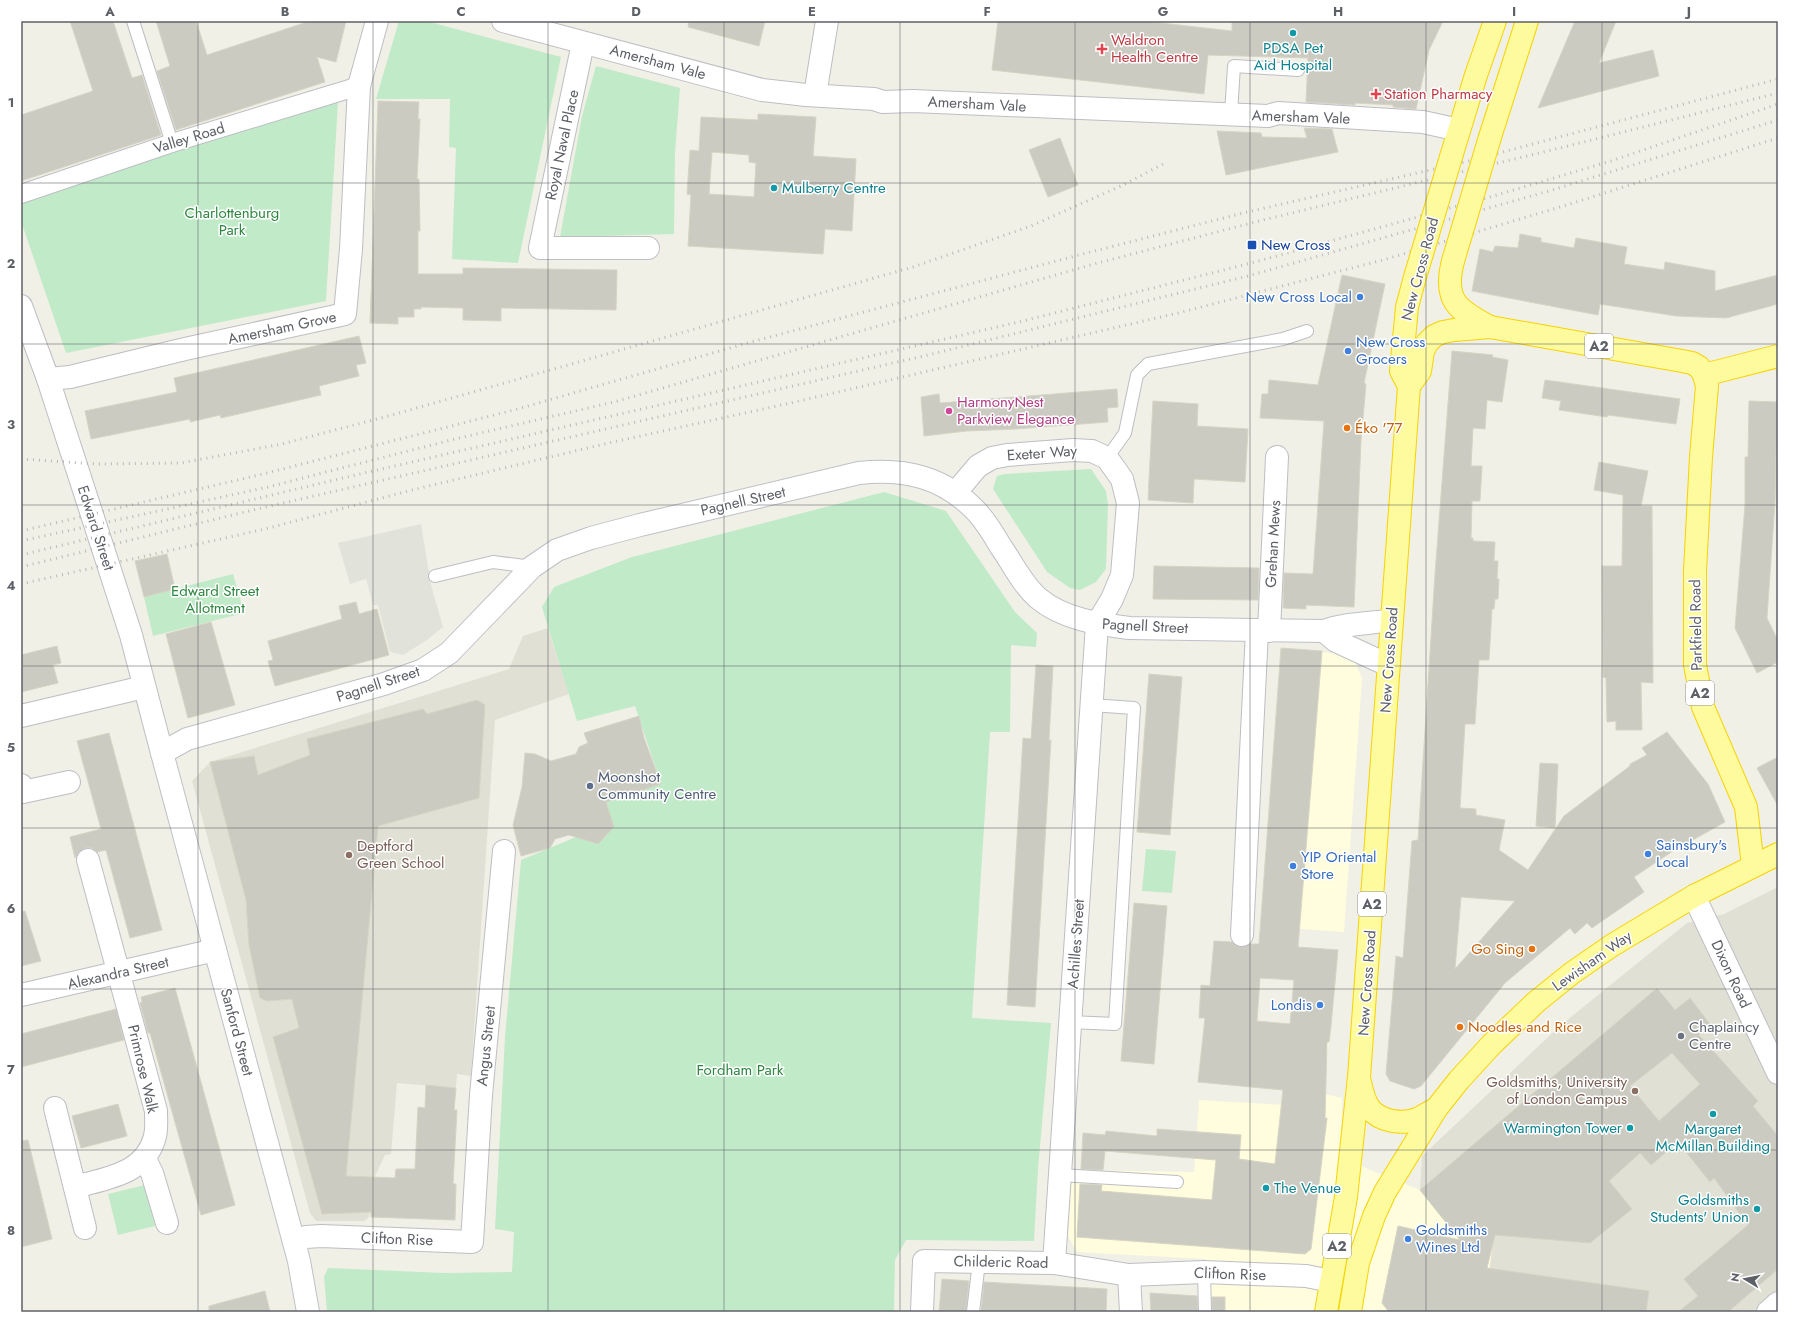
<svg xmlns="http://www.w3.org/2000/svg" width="1799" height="1333" font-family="Jost,sans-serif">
<rect width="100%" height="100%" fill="#f1f0e6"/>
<g fill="#fffddd">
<path d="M1281 648 1340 654 1355 662 1362 678 1344 932 1260 926Z"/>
<path d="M1294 988 1329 1042 1326 1059 1325 1094 1342 1098 1341 1158 1420 1190 1454 1232 1494 1235 1484 1312H1212L1211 1298 1207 1290 1206 1259 1077 1252 1068 1236 1072 1170 1194 1172 1199 1100 1284 1105Z"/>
</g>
<path fill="#e1e2da" d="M421 524 431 585 443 627 427 640 403 655 390 652 378 605H373L366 579 350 584 338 543Z"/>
<g fill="#e1e0d4">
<path d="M548 628 569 694 495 720 471 1076 457 1074 456 1088 397 1083 391 1154 385 1155 375 1176 371 1191 369 1217 364 1221H316L310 1213 192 781 210 762 509 669 523 636Z"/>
<path d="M1778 887V1312H1484L1494 1235 1454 1232 1420 1190 1422 1156 1561 1025 1687 923 1724 914Z"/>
</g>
<g fill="#c1eac8">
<path d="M399 21H426L561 57 518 263 452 259 456 148 449 147 450 99H376Z"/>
<path d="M596 66 680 88 675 153 674 234 560 237 582 116Z"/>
<path d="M339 86 326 301 66 353 21 221V188Z"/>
<path d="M1091 469 1106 491 1108 504 1106 569 1096 582 1080 590 1070 588 1047 572 993 489 997 476 1005 474Z"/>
<path d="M884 492 946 511 1015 612 1037 633 1036 647 1011 645 1010 732H990L972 1018 1051 1023 1038 1169 1034 1241 906 1240 895 1260 894 1312H327L324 1277 328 1268 445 1273 512 1272 514 1232 495 1229 505 1037 521 860 576 837 598 844 614 827 606 802 661 784 635 706 577 721 542 607 554 587 632 557Z"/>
<path d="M233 574 244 613 153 636 144 597Z"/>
<path d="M1146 849 1176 851 1172 893 1142 891Z"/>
<path d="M145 1185 155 1226 118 1235 108 1194Z"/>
</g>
<g fill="#cccbc2" stroke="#d6d4c3" fill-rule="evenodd">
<path d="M70 21H113L132 78 142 75 161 135 21 181V115L93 91Z"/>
<path d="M156 21H196L207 55 310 21H346L336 62 317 57 325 82 176 130 157 71 170 66Z"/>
<path d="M689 21H765L759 46 688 27Z"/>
<path d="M998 21H1143L1232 31V21H1443L1429 50 1416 109 1393 107V105L1355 103V105L1306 102 1308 58 1208 55 1204 94 992 70Z"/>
<path d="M1575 21H1616L1599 63 1653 50 1659 76 1538 108Z"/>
<path d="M378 101 419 102 418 119H420L417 179H419L420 231H418V274H463V268L617 270 616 310 501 308V321L463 320V308L421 307V309H414V317H398V324L370 323Z"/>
<path d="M758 114 816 117 813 156 856 159 852 231 825 229 823 254 688 246 691 195 687 194 690 150 699 151 701 117 758 120ZM712 152 749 155V162L756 163 754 197 709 194Z"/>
<path d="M1304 128 1332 129 1338 152 1226 175 1217 131 1261 133 1262 137 1307 138Z"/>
<path d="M1060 138 1078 185 1048 197 1029 150Z"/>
<path d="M1520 234 1541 238V242L1574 248 1576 238 1627 247 1624 264 1664 270 1665 262 1715 271V291L1778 275V304L1726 318 1676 316 1600 304 1598 315 1472 291 1480 249 1493 252 1495 246 1518 248Z"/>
<path d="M1342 275 1385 284 1364 383 1366 384 1361 441 1354 607 1306 605V609L1283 608 1284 573 1313 574 1324 421 1260 418 1262 394H1268L1269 380 1318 385Z"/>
<path d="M359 336 366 363 356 365 359 376 319 386 321 395 221 418 220 415 190 422V419L91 439 85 411 177 392 174 378Z"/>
<path d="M1452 351 1493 355 1492 357 1508 360 1502 402 1487 400 1485 429 1473 428 1471 466H1482L1480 501H1472L1471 538H1473V541L1495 542 1494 561H1498L1497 579H1499L1498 599H1495L1494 609H1492L1489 660H1479L1475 724H1465L1460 808 1476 809V815L1505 820 1499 850 1528 870 1564 816 1630 766V764L1647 755 1642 748 1667 732 1708 784 1725 822 1673 851 1634 877 1644 892 1592 928 1587 923 1575 934 1570 928 1505 983 1421 1086 1414 1089 1390 1081 1386 1074 1396 956 1403 958 1412 841 1418 840 1435 574ZM1461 897 1515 901 1455 969Z"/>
<path d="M1545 380 1680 399 1676 424 1608 415 1607 417 1559 410 1561 401 1542 398Z"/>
<path d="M1117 389 1118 407 1107 408 1108 422 1016 429 967 431 924 436 921 397 939 394 940 403Z"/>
<path d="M1153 401 1198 404 1197 426 1248 429 1245 482 1194 479 1193 503 1148 500Z"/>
<path d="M1749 401 1777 402 1775 502 1767 618 1778 641V662L1757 673 1735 628 1745 505V457H1748Z"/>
<path d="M1599 462 1648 471 1641 506H1652L1653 683 1641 682 1642 730H1616V721L1607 722 1606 678 1603 677 1602 566H1622L1623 495 1594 490Z"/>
<path d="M167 554 175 589 144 597 135 561Z"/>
<path d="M1154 566 1259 568 1258 600 1153 599Z"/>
<path d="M356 602 359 614 377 609 389 655 275 686 268 661 273 660 268 641 342 619 339 606Z"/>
<path d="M211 622 235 705 188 718 166 634Z"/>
<path d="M57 646 61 663 53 665 58 683 21 692V655Z"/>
<path d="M1281 648 1322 651 1298 947 1338 950 1331 1026 1329 1042H1327L1325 1118H1327L1311 1249 1305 1254 1077 1237 1080 1184 1102 1185 1101 1191 1212 1200 1216 1160 1105 1151 1103 1170 1081 1169 1083 1133 1105 1135 1106 1131 1157 1136V1129L1241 1135 1239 1159 1275 1164 1283 1090 1198 1082 1205 1018H1199L1201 985 1210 986 1214 941 1232 942 1241 947 1250 944H1259ZM1260 978 1294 980 1290 1024 1257 1021Z"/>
<path d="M1036 665 1053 666 1049 740H1051L1035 1007 1007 1005 1023 738 1031 739Z"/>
<path d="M1149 674 1182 677 1170 835 1137 832Z"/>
<path d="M477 700 485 705 479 798 378 826 346 1176 395 1178 396 1169H415L418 1107 425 1108 426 1085 456 1088 454 1110H457L453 1184H456L455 1220 371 1217V1212L322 1214 273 1037 299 1028 292 999 267 1001 260 998 249 945 246 900 210 762 254 756 258 775 310 755 307 739 423 709 427 714Z"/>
<path d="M639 716 644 738 661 784 606 802 614 827 598 844 569 835 555 839 550 848 521 856 513 825 522 787 525 753 535 754 551 761 576 754 579 747 588 743 584 733Z"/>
<path d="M109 733 162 930 130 938 106 850 97 852 92 848H85L79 852 75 858 70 837 101 829 77 741Z"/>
<path d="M1778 757V806L1757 768Z"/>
<path d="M1540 763 1558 764 1555 828 1536 826Z"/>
<path d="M1134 903 1167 906 1154 1064 1121 1061Z"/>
<path d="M25 911 41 961 21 966V912Z"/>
<path d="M175 988 235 1205 201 1215 150 1033H148L140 1003 142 1002 141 997Z"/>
<path d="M1657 988 1675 1010 1690 998 1710 1024 1699 1035 1758 1101 1753 1106 1778 1136V1269L1728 1312H1678L1698 1296 1684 1279 1748 1225 1714 1178 1710 1182 1678 1142 1651 1165 1640 1153 1609 1181 1632 1209 1590 1243 1495 1235 1487 1268 1649 1291 1646 1312H1389L1382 1303 1398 1226 1460 1240 1420 1190ZM1672 1053 1700 1084 1659 1121 1630 1086Z"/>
<path d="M116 1009 124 1040 21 1067V1034Z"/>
<path d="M118 1104 127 1136 81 1148 72 1116Z"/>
<path d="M28 1140 52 1239 21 1247V1141Z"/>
<path d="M942 1279 969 1281 966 1312H939Z"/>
<path d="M984 1282 1107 1289 1106 1312H981Z"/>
<path d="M265 1291 270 1312H209V1306Z"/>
<path d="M1150 1293 1197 1296 1198 1312H1151Z"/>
<rect x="1212" y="1297" width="13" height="15"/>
</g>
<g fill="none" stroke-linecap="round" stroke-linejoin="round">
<g stroke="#bdbec5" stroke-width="14">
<g id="service">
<path d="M133 21 172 143"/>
<path d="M1231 114 1234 66 1298 70"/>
<path d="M1107 458 1125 433 1137 375 1148 364 1283 339 1307 331"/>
<path d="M435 576 493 562 532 567"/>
<path d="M1070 1022 1115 1024 1134 708 1091 705"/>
<path d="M1060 1175 1177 1182"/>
<path d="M1204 1272 1205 1312"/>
<path d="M973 1312 979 1262"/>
</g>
</g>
<g stroke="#bdbec5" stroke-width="20">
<path id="pedestrian" d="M21 194 172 143 359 86"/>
</g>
<g stroke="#bdbec5" stroke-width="24">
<g id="minor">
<path d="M503 21 762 90 806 95 874 99 883 102 913 101 1268 116 1278 113 1423 122 1459 130"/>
<path d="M583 43 540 248H648"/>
<path d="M815 95 827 21"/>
<path d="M48 379 70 377 185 349 345 314 351 249 359 86 377 21"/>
<path d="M956 492 978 466 992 458 1007 455 1073 450 1092 451 1107 458 1122 479 1128 503 1122 575 1112 599 1097 624 1054 1263"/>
<path d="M1269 631 1277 457"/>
<path d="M21 716 144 687"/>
<path d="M21 785 23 792 69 782"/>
<path d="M1694 896 1778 1073"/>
<path d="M1242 935 1257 631"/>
<path d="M21 995 215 950"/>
<path d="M55 1108 85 1228"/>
<path d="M145 1159 152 1173 167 1223"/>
<path d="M75 1187C107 1178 146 1174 155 1136 157 1128 156 1119 156 1111L88 860"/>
<path d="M294 1242 306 1237 321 1236 472 1242 481 1095 504 851"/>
<path d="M1129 1275 1131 1312"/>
<path d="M922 1312 924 1261 1054 1263 1129 1275 1204 1272 1306 1276 1331 1281"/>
<path d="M1768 1312 1778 1303"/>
</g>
</g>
<g stroke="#bdbec5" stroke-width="24">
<path id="tertiary" d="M21 306 48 379 131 635 162 753"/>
</g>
<g stroke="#bec0c8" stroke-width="24">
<g id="secondary">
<path d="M1324 631 1336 641 1388 665"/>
<path d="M308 1312 299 1261 162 753 187 739 384 684 423 670 449 653 532 567 557 550 591 538 640 525 859 473C905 468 944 477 977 512 986 522 994 535 1001 547 1013 564 1022 584 1038 598 1063 619 1098 624 1129 628L1324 631C1345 623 1369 624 1392 620"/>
</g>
</g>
<g stroke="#f7d300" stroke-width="24">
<g id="trunk">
<path d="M1490 137 1527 21"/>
<path d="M1451 157 1476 75 1495 21"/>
<path d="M1453 261C1443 300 1457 310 1490 327"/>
<path d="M1704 375 1778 356"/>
<path d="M1409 386 1420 371 1423 351 1427 343 1434 336 1443 332 1454 330 1490 327 1682 361 1692 363 1699 367 1704 375 1707 386 1701 457 1695 571V665L1703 707 1746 807 1753 866"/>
<path d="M1360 1082C1362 1092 1364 1101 1370 1109 1380 1121 1402 1125 1417 1119 1423 1116 1430 1112 1436 1109"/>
<path d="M1326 1312 1346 1197 1359 1077 1409 386 1401 371 1407 307 1415 277"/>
<path d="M1350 1312 1358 1263 1374 1216 1385 1192 1436 1109 1459 1080 1492 1044 1536 1002 1572 973 1611 946 1694 896 1778 854"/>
</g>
</g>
<use href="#service" stroke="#fff" stroke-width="12"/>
<use href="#pedestrian" stroke="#fff" stroke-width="18"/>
<use href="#minor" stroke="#fff" stroke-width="22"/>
<use href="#tertiary" stroke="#fff" stroke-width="22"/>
<use href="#secondary" stroke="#fff" stroke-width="22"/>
<use href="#trunk" stroke="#fefa9e" stroke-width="22"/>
<g stroke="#b9b9ba" stroke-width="3" stroke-dasharray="1 5" stroke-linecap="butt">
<path d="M21 459 96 464 181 463 282 444 392 415 913 267 1031 226 1123 185 1167 162"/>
<path d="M21 531 259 475 514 410 751 342 1079 255 1243 213 1465 162 1778 79"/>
<path d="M21 541 268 487 455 439 614 402 1094 264 1263 220 1564 147 1778 93"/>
<path d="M21 555 347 477 1023 321 1255 262 1490 197 1611 161 1778 104"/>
<path d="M21 567 253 510 928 355 1248 276 1549 191 1778 120"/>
<path d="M21 584 265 529 412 490 613 442 795 402 1178 313 1383 260 1570 204 1778 138"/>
</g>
<g stroke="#f7d300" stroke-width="24" stroke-linecap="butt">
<g id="trunk-bridge">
<path d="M1453 261 1490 137"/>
<path d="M1415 277 1451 157"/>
</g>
</g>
<use href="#trunk-bridge" stroke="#fefa9e" stroke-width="22"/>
</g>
<path fill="none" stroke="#5d6067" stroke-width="1" stroke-opacity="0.55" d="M198 21V1312M373 21V1312M548 21V1312M724 21V1312M900 21V1312M1075 21V1312M1250 21V1312M1426 21V1312M1602 21V1312M21 183H1778M21 344H1778M21 505H1778M21 666H1778M21 828H1778M21 989H1778M21 1150H1778"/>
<g fill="#0f9aa8" stroke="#fff" stroke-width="1.5">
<circle cx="1293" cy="33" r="4"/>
<circle cx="774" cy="188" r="4"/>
<circle cx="1713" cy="1114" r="4"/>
<circle cx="1630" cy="1128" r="4"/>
<circle cx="1266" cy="1188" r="4"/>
<circle cx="1757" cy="1209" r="4"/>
</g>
<g fill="#e0444e" stroke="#fff" stroke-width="1.5">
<path d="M1100 43h4v4h4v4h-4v4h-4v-4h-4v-4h4z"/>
<path d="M1374 88h4v4h4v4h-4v4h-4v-4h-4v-4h4z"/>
</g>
<rect fill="#1a4fb4" stroke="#fff" stroke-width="1.5" x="1247" y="240" width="10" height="10" rx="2"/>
<g fill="#3f7fe0" stroke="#fff" stroke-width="1.5">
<circle cx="1360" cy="297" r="4"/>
<circle cx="1348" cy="351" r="4"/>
<circle cx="1648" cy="854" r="4"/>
<circle cx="1293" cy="866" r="4"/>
<circle cx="1320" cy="1005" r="4"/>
<circle cx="1408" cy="1239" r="4"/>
</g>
<circle fill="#d1479c" stroke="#fff" stroke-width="1.5" cx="949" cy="411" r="4"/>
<g fill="#e8710a" stroke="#fff" stroke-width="1.5">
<circle cx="1347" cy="428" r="4"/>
<circle cx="1532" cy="949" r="4"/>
<circle cx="1460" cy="1027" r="4"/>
</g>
<circle fill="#5c6f8a" stroke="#fff" stroke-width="1.5" cx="590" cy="786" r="4"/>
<g fill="#8d6e63" stroke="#fff" stroke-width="1.5">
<circle cx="349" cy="855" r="4"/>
<circle cx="1635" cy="1091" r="4"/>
</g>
<circle fill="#6b7280" stroke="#fff" stroke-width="1.5" cx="1681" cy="1036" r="4"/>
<g text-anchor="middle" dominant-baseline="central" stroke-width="3" stroke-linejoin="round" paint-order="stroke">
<g fill="#fff" stroke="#8e9095" stroke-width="1">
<rect x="1585" y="334" width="28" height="24" rx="3"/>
<rect x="1686" y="681" width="28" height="24" rx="3"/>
<rect x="1358" y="892" width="28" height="24" rx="3"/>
<rect x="1323" y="1234" width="28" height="24" rx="3"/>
</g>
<g font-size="14" font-weight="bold" fill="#5d6067">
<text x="1599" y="346">A2</text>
<text x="1700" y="693">A2</text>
<text x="1372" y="904">A2</text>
<text x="1337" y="1246">A2</text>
</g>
<g font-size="15" fill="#be3a42" stroke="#fff" text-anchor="start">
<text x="1111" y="40">Waldron<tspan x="1111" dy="17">Health Centre</tspan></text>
<text x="1384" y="94">Station Pharmacy</text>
</g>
<g font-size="15" fill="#0d838f" stroke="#fff">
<text x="1293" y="48">PDSA Pet<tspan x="1293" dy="17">Aid Hospital</tspan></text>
<text x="782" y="188" text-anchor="start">Mulberry Centre</text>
<text x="1622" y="1128" text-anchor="end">Warmington Tower</text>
<text x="1713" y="1129">Margaret<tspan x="1713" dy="17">McMillan Building</tspan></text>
<text x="1274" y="1188" text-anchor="start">The Venue</text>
<text x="1749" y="1200" text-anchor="end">Goldsmiths<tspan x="1749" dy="17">Students' Union</tspan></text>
</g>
<g font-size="15" fill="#5d6067" stroke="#fff">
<text transform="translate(658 62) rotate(15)">Amersham Vale</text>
<text transform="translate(977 104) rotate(3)">Amersham Vale</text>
<text transform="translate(1301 117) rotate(2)">Amersham Vale</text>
<text transform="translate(189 138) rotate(-17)">Valley Road</text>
<text transform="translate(562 145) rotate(-78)">Royal Naval Place</text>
<text transform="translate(1420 269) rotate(-75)">New Cross Road</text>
<text transform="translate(282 328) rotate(-12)">Amersham Grove</text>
<text transform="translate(1042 453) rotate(-4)">Exeter Way</text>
<text transform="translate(743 501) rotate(-13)">Pagnell Street</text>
<text transform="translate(96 528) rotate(72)">Edward Street</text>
<text transform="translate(1273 544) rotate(-87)">Grehan Mews</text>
<text transform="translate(1696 625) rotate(-91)">Parkfield Road</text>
<text transform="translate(1145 626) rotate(3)">Pagnell Street</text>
<text transform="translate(1389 660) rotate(-86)">New Cross Road</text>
<text transform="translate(378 684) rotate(-18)">Pagnell Street</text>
<text transform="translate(1076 944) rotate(-86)">Achilles Street</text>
<text transform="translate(1592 961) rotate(-35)">Lewisham Way</text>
<text transform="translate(118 973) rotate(-13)">Alexandra Street</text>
<text transform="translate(1731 974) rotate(65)">Dixon Road</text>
<text transform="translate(1367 983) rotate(-86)">New Cross Road</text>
<text transform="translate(237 1032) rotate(75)">Sanford Street</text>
<text transform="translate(486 1046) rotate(-84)">Angus Street</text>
<text transform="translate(143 1069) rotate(77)">Primrose Walk</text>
<text transform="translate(397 1239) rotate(2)">Clifton Rise</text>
<text transform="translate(1001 1262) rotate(1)">Childeric Road</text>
<text transform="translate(1230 1274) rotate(2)">Clifton Rise</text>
</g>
<g font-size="15" fill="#2e8641" stroke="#fff">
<text x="232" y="213">Charlottenburg<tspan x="232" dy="17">Park</tspan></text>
<text x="215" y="591">Edward Street<tspan x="215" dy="17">Allotment</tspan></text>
<text x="740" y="1070">Fordham Park</text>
</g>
<g font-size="15" fill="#164399" stroke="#fff" text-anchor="start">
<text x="1261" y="245">New Cross</text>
</g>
<g font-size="15" fill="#366cbe" stroke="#fff" text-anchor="start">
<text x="1352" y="297" text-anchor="end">New Cross Local</text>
<text x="1356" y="342">New Cross<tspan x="1356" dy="17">Grocers</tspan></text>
<text x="1656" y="845">Sainsbury's<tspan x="1656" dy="17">Local</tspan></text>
<text x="1301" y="857">YIP Oriental<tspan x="1301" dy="17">Store</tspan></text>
<text x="1312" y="1005" text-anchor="end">Londis</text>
<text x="1416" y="1230">Goldsmiths<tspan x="1416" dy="17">Wines Ltd</tspan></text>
</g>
<g font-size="15" fill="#b23c85" stroke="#fff" text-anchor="start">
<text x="957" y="402">HarmonyNest<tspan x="957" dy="17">Parkview Elegance</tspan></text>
</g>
<g font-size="15" fill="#c56008" stroke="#fff" text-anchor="start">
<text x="1355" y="428">Éko '77</text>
<text x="1524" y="949" text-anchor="end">Go Sing</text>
<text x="1468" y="1027">Noodles and Rice</text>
</g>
<g font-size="15" fill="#4e5e75" stroke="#fff" text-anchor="start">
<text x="598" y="777">Moonshot<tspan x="598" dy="17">Community Centre</tspan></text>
</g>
<g font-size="15" fill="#785e54" stroke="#fff" text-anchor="start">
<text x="357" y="846">Deptford<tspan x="357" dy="17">Green School</tspan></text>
<text x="1627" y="1082" text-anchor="end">Goldsmiths, University<tspan x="1627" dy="17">of London Campus</tspan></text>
</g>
<g font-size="15" fill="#5b616d" stroke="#fff" text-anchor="start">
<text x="1689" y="1027">Chaplaincy<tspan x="1689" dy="17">Centre</tspan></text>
</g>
</g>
<rect width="1799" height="1333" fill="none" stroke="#ffffff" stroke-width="44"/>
<g transform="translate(1745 1279) rotate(280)" stroke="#ffffff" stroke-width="3" paint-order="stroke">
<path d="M0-3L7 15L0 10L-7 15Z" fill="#5d6067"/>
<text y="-6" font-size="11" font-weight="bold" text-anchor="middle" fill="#5d6067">N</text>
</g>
<rect x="22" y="22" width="1755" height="1289" fill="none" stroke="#5d6067" stroke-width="1.5"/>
<g font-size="13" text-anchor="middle" font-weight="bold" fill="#5d6067">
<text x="110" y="16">A</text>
<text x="285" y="16">B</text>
<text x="461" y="16">C</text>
<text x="636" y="16">D</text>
<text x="812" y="16">E</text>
<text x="987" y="16">F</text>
<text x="1163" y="16">G</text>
<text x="1338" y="16">H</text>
<text x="1514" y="16">I</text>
<text x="1689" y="16">J</text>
<text x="11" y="107">1</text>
<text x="11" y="268">2</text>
<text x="11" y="429">3</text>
<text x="11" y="590">4</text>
<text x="11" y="752">5</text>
<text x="11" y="913">6</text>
<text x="11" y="1074">7</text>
<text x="11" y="1235">8</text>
</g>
</svg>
